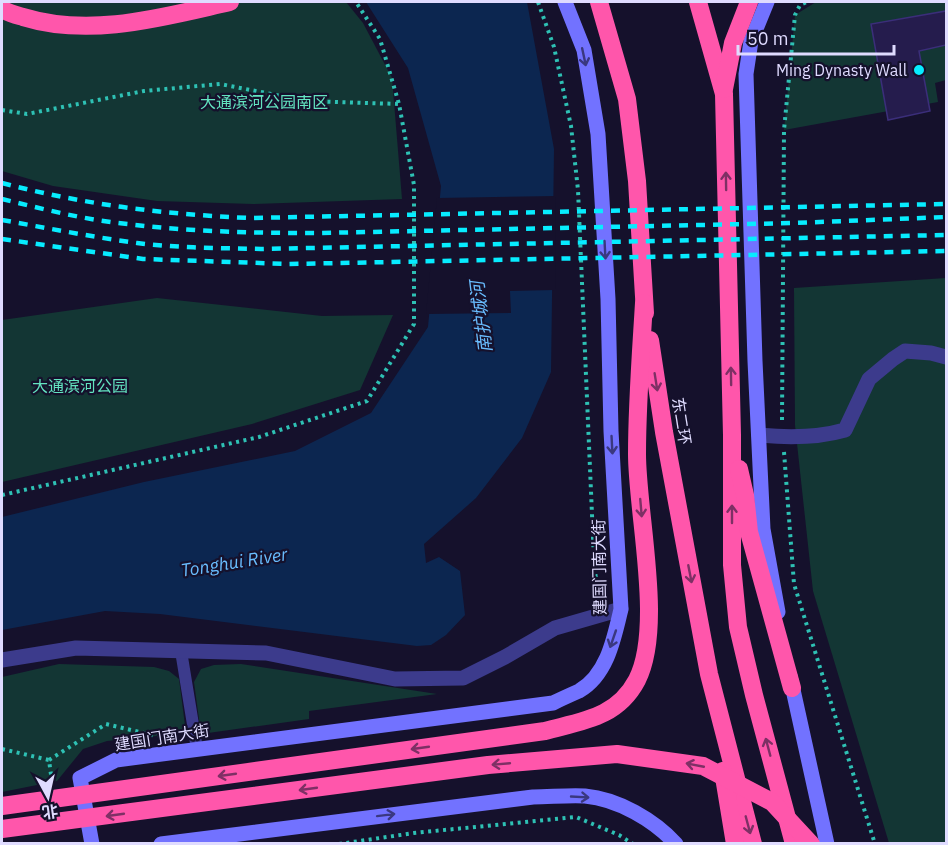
<svg xmlns="http://www.w3.org/2000/svg" width="948" height="845" font-family="'IBM Plex Sans','Noto Sans SC',sans-serif">
<rect width="100%" height="100%" fill="#15112c"/>
<g fill="#133634">
<path d="M2 2H346L363 23 392 78 402 199 253 204 157 201 53 186 2 171Z"/>
<path d="M816 2H946V80L935 83 938 102 784 130 795 15Z"/>
<path d="M946 278V843H889L813 591 795 425 794 288Z"/>
<path d="M157 298 322 316 393 315 360 390 252 424 2 482V320Z"/>
<path d="M59 664 154 667 169 671 179 679 186 733 107 741 83 749 57 781 2 792V677Z"/>
<path d="M241 664 437 694 309 711V719L201 734 194 682 201 669 214 665Z"/>
</g>
<path fill="#0c2650" d="M366 2H527L554 149 551 372 522 438 476 498 424 544 426 563 439 557 460 571 465 615 446 635 431 645 417 646 160 614 105 611 2 630V517L144 482 295 451 371 413 428 327 441 186 408 68Z"/>
<path fill="#15112c" d="M556 196 555 290 510 291 511 313 426 314 437 198Z"/>
<path fill="#251c4d" stroke="#3b2e7a" stroke-width="1.5" d="M946 11V45L919 51 930 111 888 120 871 24Z"/>
<g fill="none" stroke-linecap="round" stroke-linejoin="round">
<g stroke="#2ec1b4" stroke-width="4" stroke-dasharray="3 4.5" stroke-linecap="butt">
<path d="M538 2 554 47 571 126 578 190 594 561 598 598"/>
<path d="M2 110 27 114 144 91 220 84 307 101 399 104"/>
<path d="M782 420 784 130 795 15 800 5 807 2"/>
<path d="M784 452 794 584 875 844"/>
<path d="M2 495 259 437 367 401 414 324V185L399 104 380 39 356 2"/>
<path d="M2 749 49 760 52 782"/>
<path d="M49 760 106 724 156 736 175 730 178 732"/>
<path d="M339 844 414 833 576 817 619 835 633 844"/>
</g>
<path stroke="#3c3b8c" stroke-width="12" d="M181 651 197 749"/>
<g stroke="#3c3b8c" stroke-width="15">
<path d="M759 435C788 438 817 438 845 430L869 379 893 359 905 351 931 353 946 357"/>
<path d="M2 660 76 648 266 653 395 679 463 678 505 657 555 628 621 609"/>
</g>
<g stroke="#7272ff" stroke-width="15">
<path d="M767 2 751 41 746 74 755 361 763 529 778 612"/>
<path d="M790 676 827 844"/>
<path d="M92 844 80 778 116 760 553 703C561 699 570 695 579 691 607 675 614 639 621 609L611 431 608 299 598 134 584 50 565 2"/>
<path d="M161 844 533 797C550 797 568 795 585 796 618 799 654 820 676 844"/>
</g>
<g stroke="#ff56ab" stroke-width="18">
<path d="M599 2 627 99 637 181 645 313"/>
<path d="M698 2 724 94 732 435V565L738 627 754 695 794 844"/>
<path d="M2 9C8 13 16 15 23 17 91 38 163 17 230 2"/>
<path d="M724 89 733 43 749 2"/>
<path d="M650 340 664 432 709 674 753 844"/>
<path d="M739 469 745 495 749 532 792 688"/>
<path d="M723 771 735 844"/>
<path d="M2 806 545 731C582 721 617 718 637 680 664 627 637 514 637 454 637 404 641 353 644 303"/>
<path d="M2 829 488 765 617 754 703 766 772 802 811 844"/>
</g>
<g stroke="#07ecff" stroke-width="4.5" stroke-dasharray="9 8" stroke-linecap="butt">
<path d="M2 183C86 205 162 214 249 218L946 204"/>
<path d="M2 199C43 209 85 220 128 224 192 232 256 233 321 233L794 223 946 217"/>
<path d="M2 220C47 228 92 237 137 243 178 248 220 248 261 249L946 235"/>
<path d="M2 239 143 259 289 264 946 251"/>
</g>
</g>
<defs><path id="oneway-shaft" d="M-6 0H5M1.5-3L5.5 0L1.5 3" fill="none" stroke-width="1.6" stroke-linecap="round" stroke-linejoin="round" transform="scale(1.5)"/></defs>
<g stroke="#3a3880">
<use href="#oneway-shaft" transform="translate(584 57) rotate(78)"/>
<use href="#oneway-shaft" transform="translate(605 250) rotate(87)"/>
<use href="#oneway-shaft" transform="translate(612 445) rotate(87)"/>
<use href="#oneway-shaft" transform="translate(613 639) rotate(109)"/>
<use href="#oneway-shaft" transform="translate(580 797) rotate(3)"/>
<use href="#oneway-shaft" transform="translate(386 815) rotate(-7)"/>
</g>
<g stroke="#7e3065">
<use href="#oneway-shaft" transform="translate(726 181) rotate(-91)"/>
<use href="#oneway-shaft" transform="translate(731 376) rotate(-91)"/>
<use href="#oneway-shaft" transform="translate(656 382) rotate(81)"/>
<use href="#oneway-shaft" transform="translate(641 508) rotate(85)"/>
<use href="#oneway-shaft" transform="translate(732 514) rotate(-90)"/>
<use href="#oneway-shaft" transform="translate(690 574) rotate(79)"/>
<use href="#oneway-shaft" transform="translate(768 747) rotate(-105)"/>
<use href="#oneway-shaft" transform="translate(420 748) rotate(172)"/>
<use href="#oneway-shaft" transform="translate(501 764) rotate(175)"/>
<use href="#oneway-shaft" transform="translate(695 765) rotate(-169)"/>
<use href="#oneway-shaft" transform="translate(227 775) rotate(172)"/>
<use href="#oneway-shaft" transform="translate(308 789) rotate(172)"/>
<use href="#oneway-shaft" transform="translate(115 815) rotate(172)"/>
<use href="#oneway-shaft" transform="translate(748 825) rotate(75)"/>
</g>
<circle fill="#07ecff" stroke="#15112c" stroke-width="2" cx="919" cy="70" r="6"/>
<g text-anchor="middle" dominant-baseline="central" stroke-width="4.5" stroke-linejoin="round" paint-order="stroke">
<g font-size="16" fill="#dfdbff" stroke="#15112c" text-anchor="end">
<text x="907" y="70">Ming Dynasty Wall</text>
</g>
<g font-size="16" fill="#63e4c0" stroke="#15112c">
<text x="264" y="102">大通滨河公园南区</text>
<text x="80" y="386">大通滨河公园</text>
</g>
<g font-size="16" fill="#dfdbff" stroke="#15112c">
<text transform="translate(682 421) rotate(81)">东二环</text>
<text transform="translate(599 567) rotate(-91)">建国门南大街</text>
<text transform="translate(162 737) rotate(-9)">建国门南大街</text>
</g>
<g font-size="18" font-style="italic" fill="#69bdff" stroke="#15112c">
<text transform="translate(481 317) rotate(-97)">南护城河</text>
<text transform="translate(234 562) rotate(-9)">Tonghui River</text>
</g>
</g>
<rect width="948" height="845" fill="none" stroke="#dfdbff" stroke-width="6"/>
<g transform="translate(48 797) rotate(172)" stroke="#15112c" stroke-width="4.5" paint-order="stroke">
<path d="M0-4.5L10 22L0 15L-10 22Z" fill="#dfdbff"/>
<text y="-9" font-size="16" font-weight="bold" text-anchor="middle" fill="#dfdbff">北</text>
</g>
<path d="M738 45v9h156v-9" fill="none" stroke="#dfdbff" stroke-width="3"/>
<text x="747" y="45" font-size="18" fill="#dfdbff" stroke="#15112c" stroke-width="4.5" paint-order="stroke">50 m</text>
</svg>
